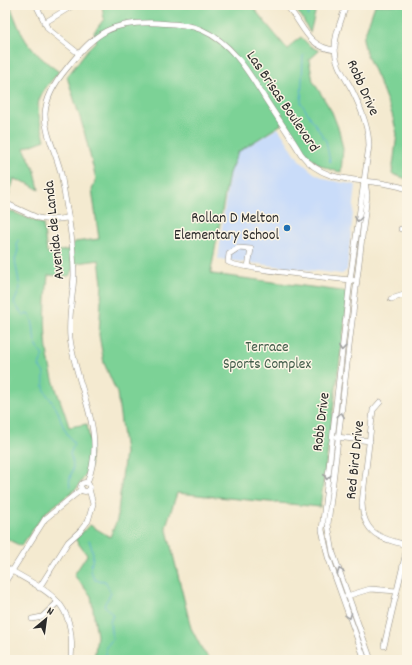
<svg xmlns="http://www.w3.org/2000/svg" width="412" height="665" font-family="Dekko,sans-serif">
<rect width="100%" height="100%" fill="#fcf5e5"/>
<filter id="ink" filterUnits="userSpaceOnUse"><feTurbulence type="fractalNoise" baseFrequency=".025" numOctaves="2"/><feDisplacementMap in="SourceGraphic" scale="8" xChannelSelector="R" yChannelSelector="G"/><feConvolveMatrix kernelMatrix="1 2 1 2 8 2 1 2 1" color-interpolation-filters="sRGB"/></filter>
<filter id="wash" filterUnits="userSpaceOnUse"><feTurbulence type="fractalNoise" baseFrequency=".012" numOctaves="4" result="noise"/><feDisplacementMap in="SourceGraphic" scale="16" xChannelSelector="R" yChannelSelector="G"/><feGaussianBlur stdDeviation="0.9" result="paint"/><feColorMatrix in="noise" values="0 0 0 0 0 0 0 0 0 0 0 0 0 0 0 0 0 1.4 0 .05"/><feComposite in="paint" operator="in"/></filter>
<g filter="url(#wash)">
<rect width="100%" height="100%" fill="#f4ead0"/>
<path fill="#c9dcf9" d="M278 128 300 161 314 173 328 180 356 185 347 270 342 274 218 259 229 173 238 152Z"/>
<g fill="#7cd296" stroke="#547e60">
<path d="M5 5H10C24 43 28 48 59 72 33 101 35 102 45 140L24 148 35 171 39 190 27 183 14 179 8 199H5Z"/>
<path d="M102 5H251L288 50 292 44 301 37 310 46 319 51 309 60 313 81 332 112 339 130 343 149 341 172C310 167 300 146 285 122L238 152 229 173 211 271 212 274 349 292 320 507 177 493 166 526 191 628 203 651 211 660H94L97 636 91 596 74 575 87 555 75 539 90 525 110 537 117 520 125 452 117 393 104 363 99 335 102 283 99 260 78 263 69 276 48 275C45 308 43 339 51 371 55 390 64 408 69 427L87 424 91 447 90 468 77 488 45 513 21 546 5 538V209L43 224 47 253 67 250 75 242 99 239 92 189 96 179 83 127 67 77 88 49 96 41 94 32 104 19Z"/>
<path d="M292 5H317L310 33 302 17Z"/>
<path d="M375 5H407V179L392 174 397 134 392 114 380 84 366 53 363 39Z"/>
</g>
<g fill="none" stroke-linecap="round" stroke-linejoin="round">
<g stroke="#5badd6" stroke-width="1">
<path d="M308 16 311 5"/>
<path d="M305 54 303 56 301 103 326 141 330 162"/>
<path d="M18 240 17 245 18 250 15 260 20 288 14 303 23 315 28 314C35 321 33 333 35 342 37 347 40 352 43 356L39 366 44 373C43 397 45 389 56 408 60 414 61 423 64 428 67 434 71 439 74 444L70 454C78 472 67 473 70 487"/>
<path d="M89 540C90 544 93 550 93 555 92 567 88 568 95 580L105 581 111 593 104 605 113 615 110 622 112 640 106 647V660"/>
</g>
</g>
</g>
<g filter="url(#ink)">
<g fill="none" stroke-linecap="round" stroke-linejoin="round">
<g stroke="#908a7e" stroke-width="6">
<g id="minor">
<path d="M36 5 48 29 78 53"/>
<path d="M286 5C304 24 306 47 335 50"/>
<path d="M346 5C342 19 334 35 335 50 336 67 345 76 352 90 360 106 369 127 369 146L350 280 322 530 328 557 365 660"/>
<path d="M44 23 72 6"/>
<path d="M365 181 367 195 328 524 333 553 371 660"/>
<path d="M5 203 38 218 51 220 67 218"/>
<path d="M401 229H407"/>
<path d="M248 267 251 249 238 248 229 254 228 262C234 268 333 278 350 280H353"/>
<path d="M391 299 407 294"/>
<path d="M380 402 373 410 362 503C363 534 381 539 407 545"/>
<path d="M337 437 370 441"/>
<circle cx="85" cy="487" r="4.5"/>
<path d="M87 483C108 431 76 389 70 338 68 317 73 296 74 275 74 243 67 210 62 179 59 157 45 137 45 114 46 96 56 81 67 68 96 32 111 21 158 23 173 24 188 24 202 30 234 44 250 75 268 103 279 120 291 137 301 154 327 189 371 175 407 189"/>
<path d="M5 567C51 594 76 600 71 660"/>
<path d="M5 582 45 519 82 489"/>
<path d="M39 588 68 542 80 531 88 521 93 504 89 489"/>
<path d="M347 596 370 589 397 591"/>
<path d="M32 619 42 617 58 602"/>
<path d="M384 646 407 548"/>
</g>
</g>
<use href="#minor" stroke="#fff" stroke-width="5"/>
</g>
<defs><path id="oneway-chevron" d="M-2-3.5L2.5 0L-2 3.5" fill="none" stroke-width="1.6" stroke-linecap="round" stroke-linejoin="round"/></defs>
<g stroke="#a0a0a0">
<use href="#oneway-chevron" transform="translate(358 219) rotate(97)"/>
<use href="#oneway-chevron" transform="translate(342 348) rotate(96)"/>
<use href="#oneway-chevron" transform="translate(341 415) rotate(-83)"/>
<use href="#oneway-chevron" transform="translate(327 477) rotate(97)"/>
<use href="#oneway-chevron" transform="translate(340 571) rotate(-110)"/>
<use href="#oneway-chevron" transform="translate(349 616) rotate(70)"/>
</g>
</g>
<circle fill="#1f6fb2" stroke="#fcf5e5" stroke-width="1.5" cx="287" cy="228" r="4"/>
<g text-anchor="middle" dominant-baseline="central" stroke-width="3" stroke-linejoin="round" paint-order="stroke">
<g font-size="15" fill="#2b2b2b" stroke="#fcf5e5">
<text transform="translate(362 88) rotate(66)">Robb Drive</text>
<text transform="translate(282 102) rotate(56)">Las Brisas Boulevard</text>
<text transform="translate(55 230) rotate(-96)">Avenida de Landa</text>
<text transform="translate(322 422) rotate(-83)">Robb Drive</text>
<text transform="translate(356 460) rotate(-84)">Red Bird Drive</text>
</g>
<g font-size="15" fill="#2b2b2b" stroke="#fcf5e5" text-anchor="end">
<text x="279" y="219">Rollan D Melton<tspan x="279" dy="17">Elementary School</tspan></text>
</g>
<g font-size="15" fill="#435d4b" stroke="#fcf5e5">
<text x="267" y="348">Terrace<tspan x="267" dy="17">Sports Complex</tspan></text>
</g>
</g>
<rect width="412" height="665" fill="none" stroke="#fcf5e5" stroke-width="20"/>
<g transform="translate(46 619) rotate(29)" stroke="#fcf5e5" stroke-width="3" paint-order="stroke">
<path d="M0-3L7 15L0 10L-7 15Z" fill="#2b2b2b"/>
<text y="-6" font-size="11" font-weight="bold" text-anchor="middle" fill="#2b2b2b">N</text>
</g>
</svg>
